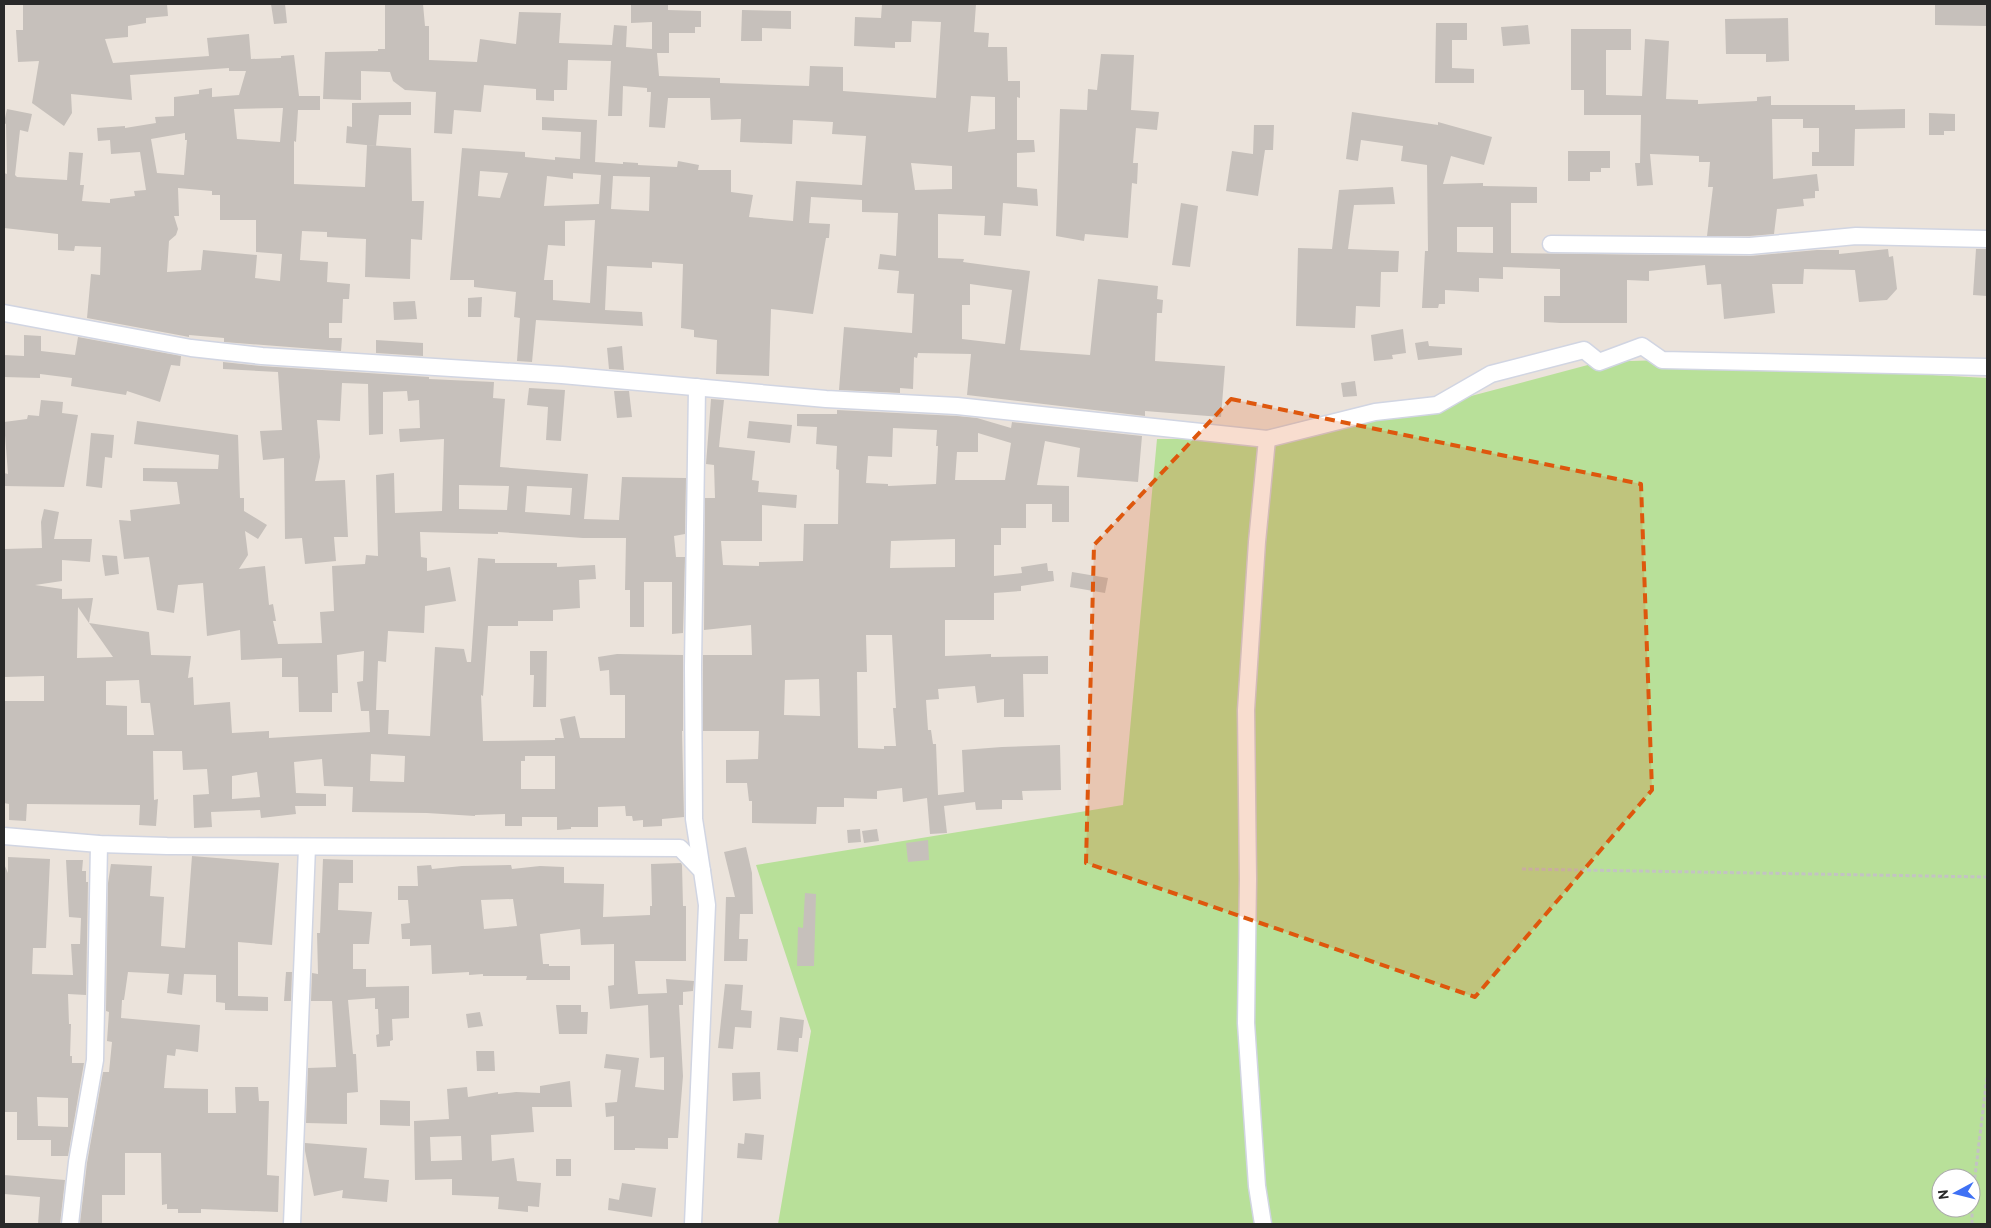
<svg xmlns="http://www.w3.org/2000/svg" width="1991" height="1228" font-family="Overpass,sans-serif">
<rect width="100%" height="100%" fill="#ebe3db"/>
<path fill="#b8e099" fill-rule="evenodd" d="M1663 360 1987 378V1224H778L811 1031 756 865 1123 805 1157 439H1267L1437 405 1599 362ZM1941 1178H1971V1208H1941Z"/>
<g fill="#c6c0bb" fill-rule="evenodd">
<path d="M23 4H167L168 16 146 18V23L128 26V37L105 39 113 63 209 56 207 38 249 34 251 59 281 58V56L294 55 299 96H320V110H298L296 142 294 141V184L365 187 367 145 411 148 412 201H424L422 240 411 239 410 279 365 277 366 239 327 237V232L302 231 300 260 328 262 327 282 350 284 349 299H343L342 323H329V338H342L341 351 224 342V338L189 335V337L184 336 87 318 91 274 100 275 101 247 75 246 74 251 58 250V234L4 228V173L7 174 6 124 4 123 7 109 32 114 28 132 20 130 15 175 17 177 67 180 69 152 83 153 80 185H84L82 201 110 203V199L135 196 134 191 146 190 140 152 111 154 110 140 98 141 97 128 125 126V128L156 123 155 117 174 116V97L199 94V90L212 88V97L239 95 246 71H229V68L130 75 132 100 71 94 72 113 64 126 32 103 39 61 18 62 16 30H23ZM283 108 280 142 237 139 234 109ZM185 133V140H187L184 175 157 173 151 139ZM178 188 212 191V195H220V220H256V252L282 254 280 281 255 278 257 255 203 250 201 270 167 272 169 241 176 235 178 229 174 216H179Z"/>
<path d="M271 4H285L287 23 274 24Z"/>
<path d="M385 4H423L425 26H429V60L477 62 480 39 516 44 519 12 561 13 559 43 612 45 614 25 627 26 626 47 652 49V22L631 23V5L668 4V10L701 11V27H695V33H669V53H657L659 76 720 78V83L809 86 810 66 843 67V91L936 98 941 22 912 21 911 42H895V48L854 46 855 17 881 18 882 4H976L974 32 989 33 988 47H1007L1008 81H1020V98L1017 97V140H1034L1035 152 1017 153V187L1037 189 1038 206 1003 203 1001 236 984 235 985 216 938 214V258L964 259 963 262 1030 271 1020 350 1090 355 1098 279 1158 286 1157 299 1163 300 1162 313H1157L1155 361 1225 366 1221 417 1145 411V416L967 395 971 354 918 353 917 358 914 357 913 389 900 388V393L839 390 844 327 912 333 914 294 897 293 899 271 878 269 880 254 896 256 898 213 862 212V200L811 197 809 223 830 224 829 238H826L813 314 771 309 769 376 716 374 717 340 694 337V330L681 328 683 264 652 262V268L607 266 605 310 642 312 643 326 536 320 532 362 517 361 520 318 514 317 516 292 474 287V280H450L462 148 525 152V157L555 160V157L580 159 581 132 542 130V117L597 120 595 162 623 164V162L638 163V165L677 167 678 161 699 165 698 170H731V192L753 195 749 217 793 221 796 181 862 185 866 136 832 134 833 122 793 120 792 144 740 142 741 119 711 120 710 98H668L665 128 649 127 651 92H647V88L623 86 622 116H608L611 61 568 60 567 90H554V101L536 100V89L484 85 481 112 454 110 452 134 434 133 436 92 405 90 393 81 390 72 361 71V100L323 99 325 52 378 51V49H385ZM971 96 995 97V129L968 132ZM911 163 952 166V189L915 190ZM480 171 508 173 500 198 478 196ZM573 173 601 175 599 204 544 206 547 176 573 179ZM613 176 650 177 649 211 611 209ZM595 220 590 303 553 300V280H544L548 245 565 246V221ZM970 284 1012 290 1005 344 962 339V305H970Z"/>
<path d="M1935 4H1987V26L1935 25Z"/>
<path d="M742 10 791 11V29L762 28V41H741Z"/>
<path d="M1788 18 1789 61 1766 62V54H1726L1725 19Z"/>
<path d="M1436 23H1467V40H1452V68L1474 69V83H1435Z"/>
<path d="M1528 25 1530 44 1503 46 1501 27Z"/>
<path d="M1571 29H1631V50H1606V95L1642 96 1645 39 1669 41 1666 99 1698 100V104L1757 101V97L1771 96V105H1855V110L1905 109V128L1855 129 1854 166H1812V152H1819V128H1803V119H1772L1773 179 1817 174 1819 191H1815V198L1803 199 1804 206 1777 209 1774 234 1750 236H1707L1713 187H1708L1710 162H1699V156L1650 154 1653 185 1637 186 1635 163H1640L1641 115H1584V90H1571Z"/>
<path d="M1101 54 1134 55 1131 110 1159 112 1157 130 1136 128 1133 163H1138L1137 184 1132 183 1128 238 1085 234 1084 241 1056 236 1060 109 1087 110 1088 89 1097 90Z"/>
<path d="M411 102V115H379L376 146 346 143 347 126 352 127V103Z"/>
<path d="M1352 112 1438 125V122L1492 137 1484 165 1451 156 1443 184 1483 183V186L1537 187V203H1511V253L1750 256 1817 250H1839V254L1888 249 1889 257 1893 256 1897 289 1887 300 1859 302 1855 270 1804 269 1803 284H1772L1775 313 1724 319 1721 284 1707 285 1705 265 1649 271V281L1627 280V323H1560L1544 322V296H1560V269L1503 267V279L1479 278V292L1445 290V304H1439L1438 308H1422L1425 251H1428L1427 165 1401 161 1403 146 1361 140 1358 161 1346 159ZM1457 227H1493V253L1457 252Z"/>
<path d="M1929 113 1955 114V131H1944V135H1929Z"/>
<path d="M1254 125H1274L1273 150H1265L1258 196 1226 191 1232 151 1253 154Z"/>
<path d="M1568 151H1610V168H1601V172H1590V181H1568Z"/>
<path d="M1393 187 1395 204 1354 205 1348 249 1399 251 1398 272H1381L1380 307 1356 306 1355 328 1296 326 1298 248 1332 249 1339 190Z"/>
<path d="M1181 203 1198 206 1190 267 1172 265Z"/>
<path d="M1976 249H1987V296L1973 295Z"/>
<path d="M482 297 481 317H468V298Z"/>
<path d="M415 301 417 319 394 320 393 302Z"/>
<path d="M1403 329 1406 353 1392 355 1393 359 1374 361 1371 335Z"/>
<path d="M24 335 41 336V351L75 355 78 337 181 356 180 366 171 365 160 402 127 391 126 395 71 386 72 378 40 374V378L4 377V355L24 356Z"/>
<path d="M376 340 423 343V356L376 353Z"/>
<path d="M1428 341 1429 346 1462 348V355L1418 360 1415 343Z"/>
<path d="M622 346 624 370 609 369 607 348Z"/>
<path d="M223 362 261 366 429 377V379L494 382 493 398 505 399 500 467 588 474 584 519 619 520 622 477 686 478 685 534 674 536 676 557H685L683 633 672 634V582H644V627H630V590H625L626 538H583L498 532V534L420 532 421 557 427 558V571L450 567 456 601 425 606 424 633 388 631 386 662 378 661 376 710H389L388 734 430 736 435 647 464 649 467 662H471L478 558 495 559V563H557V567L595 565 596 579 579 580 580 608 553 610V621H518V626H488L483 696 481 695 483 741 555 740V738H564L560 719 575 716 580 738H625V695H610L609 670 600 671 598 657 617 654 683 655V731H682L684 817 662 819V826L643 827V820L633 821 632 816H626L625 806 598 807V827H571V829L557 830V817H522V826H505V814L475 815V816L427 813 352 812 353 787 324 786 322 759 294 762 296 793 326 794V806H295L296 814 261 818 260 810 211 812 212 827 194 828 193 795 209 794 207 769 183 770 182 751H153L154 800 158 799 156 826 139 825 140 805 27 804 26 821 9 820V804L4 803V701H44V676L4 677V549L42 548 41 522 44 509 59 512 54 539H92L90 562 62 560V581L35 585 62 589V599L93 598 89 623 149 632 151 655 191 656 188 678 193 677 194 705 230 702 232 733 269 731V738L370 732 369 711H361L357 682 363 681 364 651 337 655 338 693H332V712H299L298 677H282V658L241 660 240 630 207 636 203 583 178 585 174 613 157 610 149 557 124 559 119 520 131 521 130 510 180 504 177 482 143 481V468L218 469 219 455 134 444 137 421 238 435 240 498H244V511L267 525 258 539 245 531 248 555 239 569 265 566 269 605 273 604 276 621H273L278 644 322 643 320 612 334 611 332 566 365 564 366 555 378 556 376 475 394 473 395 513 442 511 444 439 400 442 399 429 420 428 419 400 408 401 407 391 383 392V434L369 435 368 384 342 383 340 421 317 420 320 457 315 481 345 480 348 537H334L336 561 305 564 302 538 285 539 284 458 263 460 260 431 282 430 278 372 223 369ZM459 485 509 486 507 510 459 509ZM527 486 572 488 570 515 525 512ZM78 607 89 623 113 657 77 658ZM139 680 141 703H150L154 735H127V706L106 705V681ZM371 754 405 756 404 782 370 781ZM525 756H555V789H521V761H525ZM257 772 260 797 232 799V776Z"/>
<path d="M1355 381 1357 396 1343 397 1341 383Z"/>
<path d="M529 388 565 390 561 441 546 440 548 407 527 405Z"/>
<path d="M614 391H629L632 417 617 418Z"/>
<path d="M711 399 724 400 719 447 755 451 752 480 759 481 758 492 797 495 796 508 762 505V541H721L723 565 759 566V562L803 561 804 524H838L839 470 836 469 837 446 816 444 817 427 797 426V414H837V410L957 416 977 418 1011 428 1012 422 1142 436 1138 482 1077 477 1080 448 1045 441 1037 485 1069 486V522H1052V504H1026V528H1001V545H994V576L1022 573 1021 567 1047 563 1048 571H1053L1054 581 1021 586V591L994 593V620H945V656L991 654V657L1048 656V674H1023L1024 717H1004V699L977 703 975 686 938 689 939 699 926 700 928 730H931L933 744H936L938 795 964 792 962 750 1002 747 1060 745 1061 790 1022 791 1023 800H1002V809L976 810 975 802 944 806 947 833 930 834 927 798 903 802 902 788 877 791V799L844 798V807H817L816 824 752 823V801H749L747 783H726V760L758 759 759 731H703V655H752L751 625 704 630 705 498H715L714 465 706 464ZM893 428 937 430 936 446H938L936 484 888 486V484L866 483 868 456 892 457ZM978 433 1011 443 1005 480H955L957 452H978ZM955 539V567L890 568 891 541ZM866 635H892L896 708H893L896 746H884V749L858 748 857 672H867ZM819 679 820 716 784 715 785 680Z"/>
<path d="M41 400 63 402 62 413 78 415 64 487 4 486V473L8 474 4 422 27 419 28 415 39 416Z"/>
<path d="M749 421 792 425 790 443 747 438Z"/>
<path d="M91 433 114 435 112 458 105 457 102 488 86 486Z"/>
<path d="M102 555 117 556 119 574 105 576Z"/>
<path d="M1072 572 1108 578 1105 593 1070 587Z"/>
<path d="M530 651H547L546 707H533L534 675H530Z"/>
<path d="M860 829 861 842 848 843 847 830Z"/>
<path d="M877 829 879 841 864 843 862 831Z"/>
<path d="M928 840 929 860 908 862 906 843Z"/>
<path d="M746 847 752 873 753 914H740L739 939H748L747 961H724L726 897H735L724 852Z"/>
<path d="M192 856 279 863 272 945 238 942V996L268 997V1011L225 1010V1003L216 1002V975L184 974 182 995 167 993 169 974 128 972 124 1000H122L121 1018 200 1025 198 1052 176 1049 175 1056 167 1055 164 1088 208 1089V1113H236L235 1087H258L259 1101H269L267 1175 279 1176 278 1212 201 1209V1213H178V1209H167V1204L162 1205 161 1153H125V1195H102V1223H80L87 1163 103 1072H109L112 1042 107 1041 109 1012 106 1011 108 883 111 864 152 866 150 896 164 897 161 946 185 948Z"/>
<path d="M8 857 50 859 46 948H33L32 974 73 975 71 944H80L81 918 69 917 66 860H83L82 871H86V882H88L86 995 68 994 69 1024H71L70 1056H72V1063H84L68 1156H51V1140H17V1112H4V864L8 873ZM37 1097 68 1098V1127L38 1126Z"/>
<path d="M323 859 353 860V883H339L338 910 372 912 369 944H353V969H366V987L409 986V1018L392 1019 393 1040 390 1041V1046L377 1047 376 1035 379 1034 378 1009H375V998L348 1000 353 1054H356L358 1092 347 1093V1124L306 1123 308 1068 336 1067 332 1001H311L312 973 318 974 317 933H320Z"/>
<path d="M681 863 682 865 683 906H686V961H635L638 994 667 993 666 979 694 981 693 991 683 992V1005H679L683 1076 678 1138H668V1149L635 1148V1150H614V1116L606 1117 605 1103 617 1102 621 1070 604 1068 606 1054 639 1058 635 1087 664 1090V1057L650 1058 648 1005 610 1009 608 986 614 985V944L581 945 580 929 540 934 543 964H549V966H570V980H526L527 976H483V974L469 975V972L432 974 431 945 410 946V939H402L401 924 410 923 408 900H398V886H418L417 866 431 865 432 869 462 866 511 865 512 869 540 866 564 867V883L604 884 603 917 650 915V906H652L651 864ZM513 899 517 926 484 929 481 900Z"/>
<path d="M805 893 816 894 814 966H797L798 927 803 928Z"/>
<path d="M286 972H292L291 1001H284Z"/>
<path d="M725 984 743 985 741 1010 752 1011 751 1028 735 1027 733 1049 718 1048Z"/>
<path d="M556 1005H581V1012H588L587 1034H559Z"/>
<path d="M480 1012 483 1026 468 1028 466 1014Z"/>
<path d="M780 1017 804 1020 802 1038H799L798 1052 777 1050Z"/>
<path d="M476 1051H494L495 1071H477Z"/>
<path d="M760 1072 761 1099 733 1101 732 1073Z"/>
<path d="M570 1081 572 1107H532L534 1132 491 1135 492 1161 514 1158 517 1181 541 1183 539 1207 528 1206V1212L498 1209 499 1197 452 1195V1179L415 1180 414 1121 449 1119 447 1089 467 1087 468 1097 498 1092V1094L516 1092 540 1093V1086ZM461 1136 462 1160 431 1161 430 1137Z"/>
<path d="M380 1100 410 1101V1126L380 1125Z"/>
<path d="M745 1133 764 1135 762 1160 737 1158 738 1143 744 1144Z"/>
<path d="M305 1143 367 1148 364 1178 389 1180 387 1202 342 1198 343 1190 314 1196 305 1151Z"/>
<rect x="556" y="1159" width="15" height="17"/>
<path d="M4 1175 65 1180 60 1224H38L40 1197 4 1194Z"/>
<path d="M622 1183 656 1188 652 1217 608 1210 609 1198 619 1200Z"/>
</g>
<g fill="none" stroke-linecap="round" stroke-linejoin="round">
<g stroke="#d1d5e2" stroke-width="19">
<g id="minor">
<path d="M1551 244 1750 246 1856 236 1987 239"/>
<path d="M4 313 191 348 262 356 562 375 826 399 957 406 1267 439 1375 412 1437 405 1491 374 1584 350 1599 362 1642 346 1662 360 1987 367"/>
<path d="M697 387 693 667 694 819 702 871"/>
<path d="M4 836 99 844 167 846 680 848 702 871 707 905 693 1224"/>
<path d="M70 1224 77 1162 95 1060 99 844"/>
<path d="M292 1224 307 847"/>
<path d="M1263 1224 1257 1186 1246 1023 1248 879 1246 710 1257 542 1267 439"/>
</g>
</g>
<g stroke="#c3c3c3" stroke-width="3" stroke-dasharray="4 2.5" stroke-linecap="butt">
<path d="M1522 869 1987 877"/>
<path d="M1972 1224V1201L1987 1077"/>
</g>
<use href="#minor" stroke="#fff" stroke-width="16"/>
</g>
<path fill="#de570d" fill-opacity="0.2" stroke="#de570d" stroke-width="4" stroke-dasharray="10 6" stroke-linejoin="round" d="M1231 399 1641 484 1652 790 1475 997 1086 863 1094 545Z"/>
<rect width="1991" height="1228" fill="none" stroke="#292929" stroke-width="10"/>
<g transform="translate(1956 1193) rotate(263)"><circle r="24" fill="#ffffff" stroke="#a9a9a9"/>
<path d="M0-4L9 19L0 12L-9 19Z" fill="#3f71f4"/>
<text y="-8" font-size="14" font-weight="bold" text-anchor="middle" fill="#292929">N</text>
</g>
</svg>
